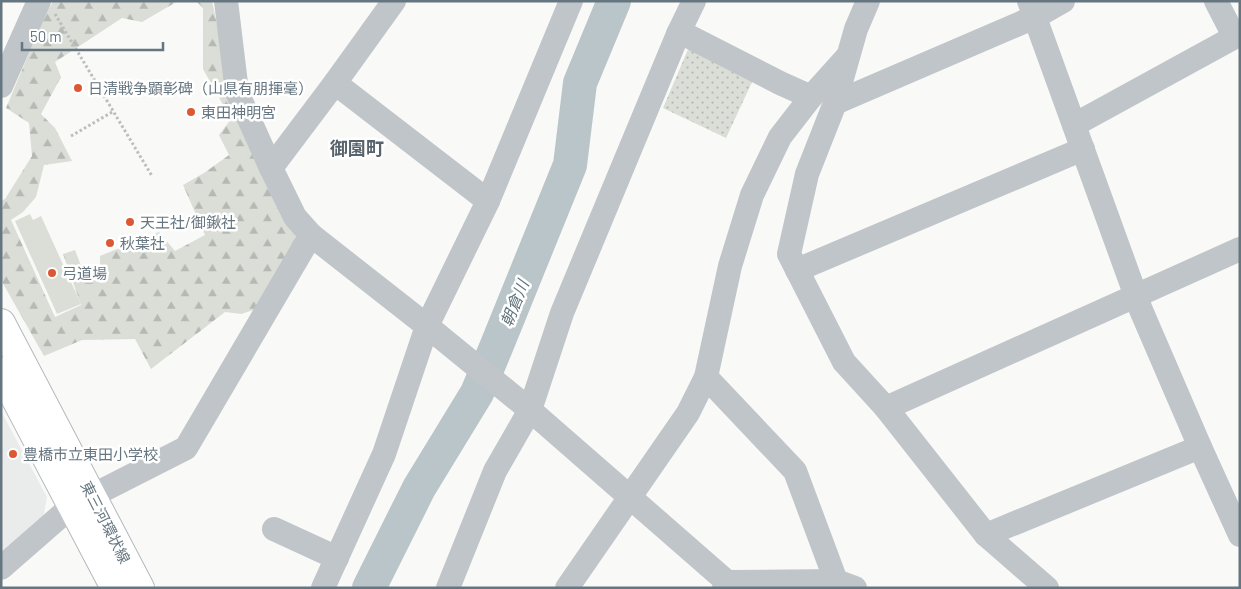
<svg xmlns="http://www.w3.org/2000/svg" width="1241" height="589" font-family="Barlow,'Noto Sans JP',sans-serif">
<defs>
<pattern id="grass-dots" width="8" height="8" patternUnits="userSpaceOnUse" patternTransform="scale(1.25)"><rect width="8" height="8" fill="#daded7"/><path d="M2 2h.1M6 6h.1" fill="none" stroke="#b5b9b4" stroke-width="1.8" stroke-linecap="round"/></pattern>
<pattern id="forest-firs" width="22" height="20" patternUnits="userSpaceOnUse" patternTransform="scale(1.25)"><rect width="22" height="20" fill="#daded7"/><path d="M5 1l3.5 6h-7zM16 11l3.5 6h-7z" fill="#b5b9b4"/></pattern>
</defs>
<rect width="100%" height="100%" fill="#f9f9f7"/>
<path fill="#eaebeb" d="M1 411 47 497 43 519 1 554Z"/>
<path fill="url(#grass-dots)" d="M689 47 753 80 726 138 663 108Z"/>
<path fill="url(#forest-firs)" d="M53 1H178L142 22 122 18 55 62 61 77 41 114 55 128 72 161 44 165 36 197 23 212 11 220 55 317 81 305 63 254 75 250 85 276 100 271V256L159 232 175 251 205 235 183 185 204 173 229 155 219 135 231 119 203 69V8L196 1H212L233 98 298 237 257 309 241 314 225 312 151 369 135 339 82 340 44 356 1 280V201L5 199 32 156 29 123 6 108 43 20Z"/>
<path fill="#daded7" d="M30 214 33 220 41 216 81 304 57 314 15 221Z"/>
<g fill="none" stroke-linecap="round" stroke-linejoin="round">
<path stroke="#b9c5c9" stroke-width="34" d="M369 588 419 488 477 393 497 345 570 165 580 83 614 1"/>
<g stroke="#b4b9bd" stroke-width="30">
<g id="major">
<path d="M1 323 140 588"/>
<path d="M1 371 115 588"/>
</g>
</g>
<g stroke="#bbbec1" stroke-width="3" stroke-dasharray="2.5 2.5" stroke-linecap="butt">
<path d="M55 14 152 176"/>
<path d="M71 136 114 111"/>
</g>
<g stroke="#c0c5c9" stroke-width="24">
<path d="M226 1 237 92 271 168"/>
<path d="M868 1 856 29 835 103 807 174 789 254 844 362 886 408 986 535 1047 588"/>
<path d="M1029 1 1141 310 1200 447 1240 535"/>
<path d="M1216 1 1234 36"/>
<path d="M678 34 688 36 780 83 811 97"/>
<path d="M335 83 488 201"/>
<path d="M1 86 39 1"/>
<path d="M835 103 1035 17 1063 1"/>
<path d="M1074 125 1240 34"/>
<path d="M311 235 427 326 530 410 734 588"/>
<path d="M797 270 1083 149"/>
<path d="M886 408 1240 249"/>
<path d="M274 529 337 558"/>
<path d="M986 535 1200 447"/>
<path d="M1 568 72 506 186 448 311 235 295 217 271 168 335 83 394 1"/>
<path d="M836 581 795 471 706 377 730 266 752 195 780 137 811 97 847 57"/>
<path d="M323 588 384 454 427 326 488 201 571 1"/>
<path d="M448 588 495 471 530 410 562 313 678 34 694 1"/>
<path d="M567 588 688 413 706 377"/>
<path d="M724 588 728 582 836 581 855 588"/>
</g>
<use href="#major" stroke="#fff" stroke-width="28"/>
</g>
<g fill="#dc5835" stroke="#fff" stroke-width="2">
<circle cx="78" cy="88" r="5"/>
<circle cx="191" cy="112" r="5"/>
<circle cx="130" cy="222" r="5"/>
<circle cx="110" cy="243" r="5"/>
<circle cx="52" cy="273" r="5"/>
<circle cx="13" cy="454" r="5"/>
</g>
<g text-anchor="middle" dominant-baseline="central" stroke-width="5" stroke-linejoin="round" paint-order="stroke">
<g font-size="15" fill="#667681" stroke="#fff" text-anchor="start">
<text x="88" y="88">日清戦争顕彰碑（山県有朋揮毫）</text>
<text x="201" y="112">東田神明宮</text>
<text x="140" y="222">天王社/御鍬社</text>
<text x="120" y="243">秋葉社</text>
<text x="62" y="273">弓道場</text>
<text x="23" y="454">豊橋市立東田小学校</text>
</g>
<g font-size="15" fill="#667681" stroke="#fff">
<text transform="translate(106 522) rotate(63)">東三河環状線</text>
</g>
<g font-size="16" font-style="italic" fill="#60747b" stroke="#fff">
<text transform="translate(514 303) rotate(-68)">朝倉川</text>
</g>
<g font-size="18" font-weight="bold" fill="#58646c" stroke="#fff">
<text x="357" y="148">御園町</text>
</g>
</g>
<rect width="1241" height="589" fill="none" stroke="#667681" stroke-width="5"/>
<path d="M22 42v8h141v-8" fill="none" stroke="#667681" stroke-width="2.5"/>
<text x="30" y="42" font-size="15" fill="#667681" stroke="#ffffff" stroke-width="4" paint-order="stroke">50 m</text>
</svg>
